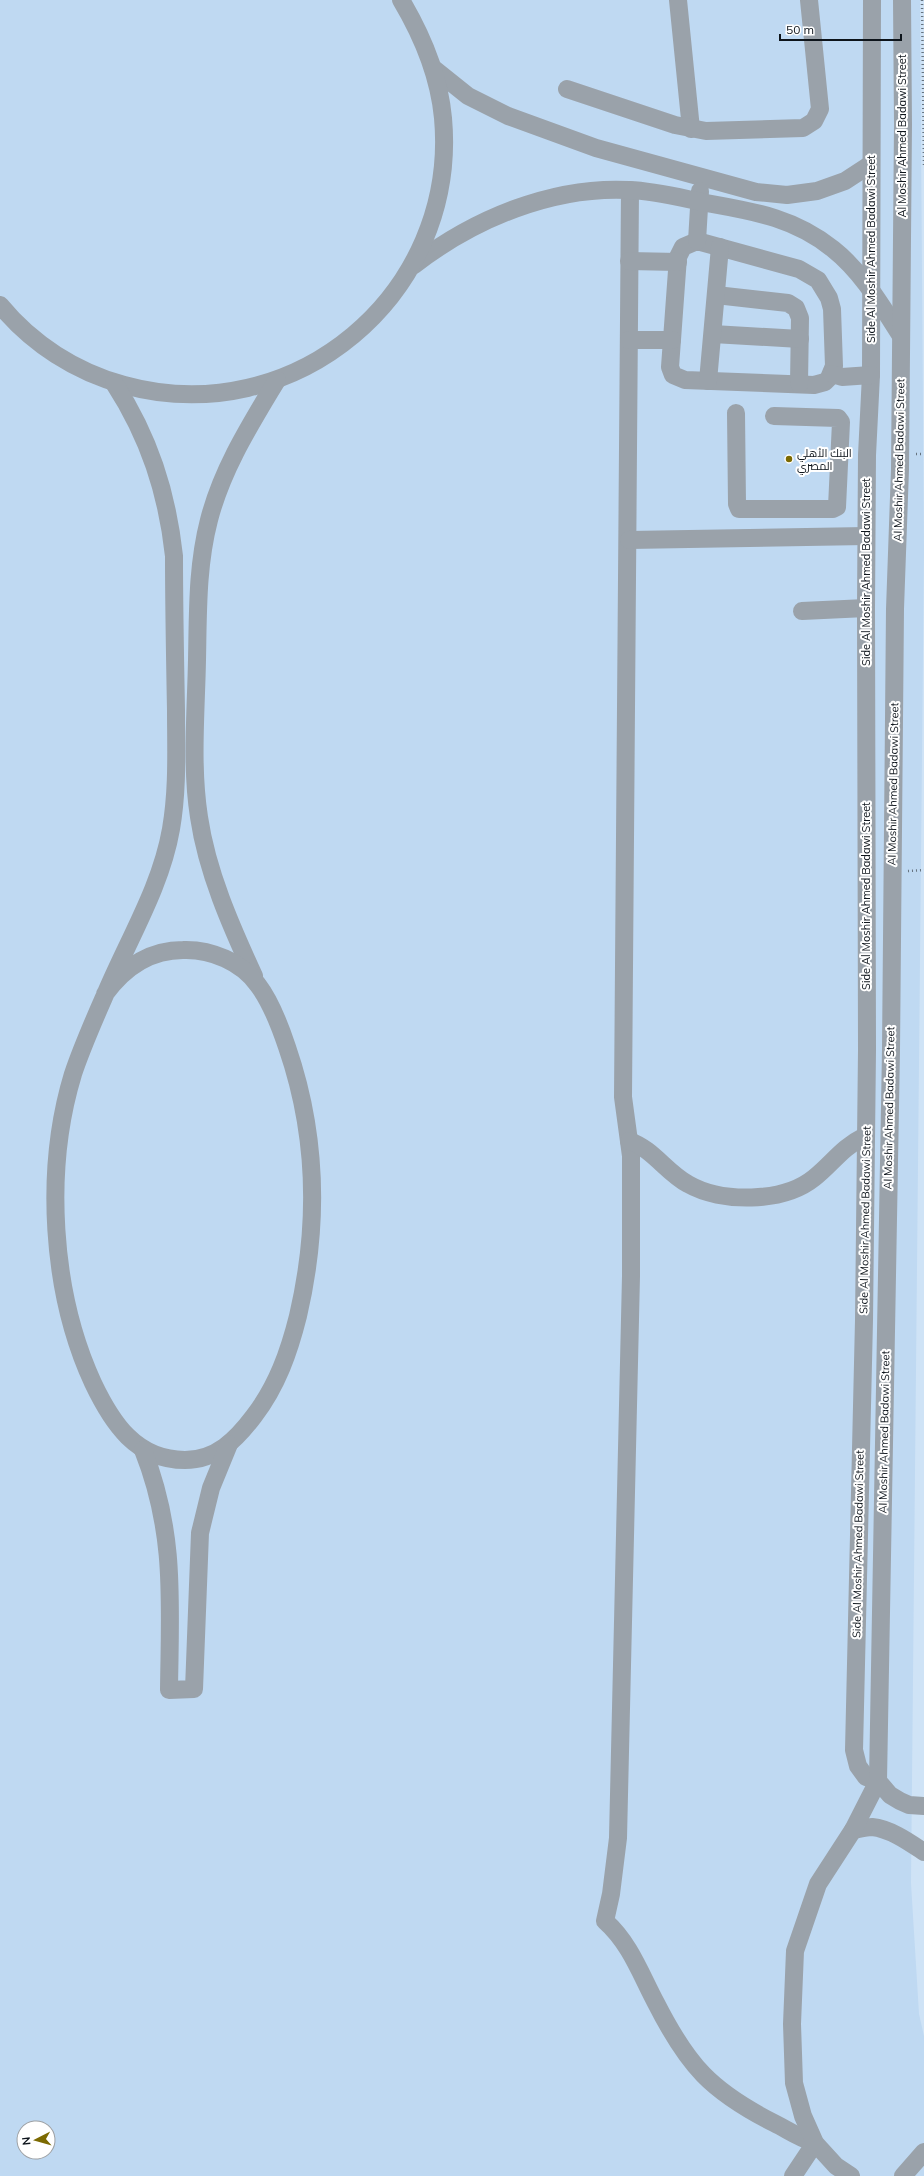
<svg xmlns="http://www.w3.org/2000/svg" width="924" height="2176" font-family="Mulish,Cairo,sans-serif">
<rect width="100%" height="100%" fill="#cfe3f6"/>
<path fill="#bfd9f2" fill-rule="evenodd" d="M0 0H920L924 550 911 1883 919 2014 924 2036V2176H0ZM24 2128H48V2152H24Z"/>
<g fill="none" stroke-linecap="round" stroke-linejoin="round">
<g stroke="#66737f" stroke-width="2.5" stroke-dasharray="1 3" stroke-linecap="butt">
<path d="M922 0 924 166"/>
<path d="M916 454H924"/>
<path d="M908 871 924 870"/>
</g>
<g stroke="#9aa2aa" stroke-width="18">
<path d="M678 0 691 129"/>
<path d="M872 0 871 375 867 455 866 608 867 1050 864 1320 854 1750 858 1766 866 1777 878 1781 890 1795 900 1801 909 1805 924 1806"/>
<path d="M433 68 468 96 508 116 596 148 756 192 787 195 817 191 845 181 871 164"/>
<path d="M567 89 675 125 706 131 803 128 814 121 820 109 809 0"/>
<path d="M630 190 623 1097 631 1156V1276L618 1838 611 1894 605 1921C630 1943 641 1975 656 2003 688 2066 711 2091 774 2123 790 2131 797 2137 815 2143L793 2176"/>
<path d="M697 241 799 269 818 280 829 298 832 309 834 366 829 378 825 382 814 385 685 380 673 375 670 367 678 257 683 247Z"/>
<path d="M697 241 700 191"/>
<path d="M629 261 678 262"/>
<path d="M414 265C474 219 552 186 629 190 657 191 685 199 712 204 757 212 796 219 833 249 862 272 881 305 901 336"/>
<path d="M716 295 788 303 796 308 800 318 799 384"/>
<path d="M0 305C32 344 76 372 124 385 294 432 459 294 443 118 439 75 423 37 401 0"/>
<path d="M713 334 800 339"/>
<path d="M629 340H672"/>
<path d="M832 374 842 377 871 375"/>
<path d="M708 381 720 247"/>
<path d="M736 413 737 504 739 509H833L837 507 841 422 838 418 774 416"/>
<path d="M629 540 866 536"/>
<path d="M802 611 866 608"/>
<path d="M254 976C231 926 207 872 199 817 191 766 196 712 197 660 198 613 197 566 209 520 222 469 250 425 277 380"/>
<path d="M105 994C124 968 150 950 183 950 211 949 242 962 258 985 271 1002 280 1026 287 1047 317 1134 319 1226 298 1316 289 1352 277 1386 254 1416 236 1440 216 1460 185 1460 136 1460 112 1423 93 1383 51 1292 44 1169 73 1074 82 1047 94 1020 105 995 128 940 161 887 171 829 178 789 176 749 176 710 175 658 174 607 174 556 167 492 149 437 114 383"/>
<path d="M629 1141C652 1148 667 1173 688 1184 721 1203 783 1203 814 1178 833 1163 841 1148 865 1136"/>
<path d="M143 1450C176 1533 170 1603 169 1690L194 1689 200 1533 211 1488 229 1444"/>
<path d="M853 1830C859 1829 866 1827 872 1827 891 1829 909 1842 924 1852"/>
<path d="M851 2176 836 2166 815 2143 803 2116 794 2083 792 2024 795 1951 818 1884 853 1830 878 1781 891 1050 895 609 900 469 903 124 902 0"/>
<path d="M903 2176 924 2152"/>
</g>
</g>
<circle fill="#7c6a02" stroke="#fff" stroke-width="1.5" cx="789" cy="459" r="4"/>
<g text-anchor="middle" dominant-baseline="central" stroke-width="4" stroke-linejoin="round" paint-order="stroke">
<g font-size="11" fill="#0d141b" stroke="#fff">
<text transform="translate(902 136) rotate(-90)">Al Moshir Ahmed Badawi Street</text>
<text transform="translate(871 249) rotate(-90)">Side Al Moshir Ahmed Badawi Street</text>
<text transform="translate(899 460) rotate(-89)">Al Moshir Ahmed Badawi Street</text>
<text transform="translate(866 572) rotate(-90)">Side Al Moshir Ahmed Badawi Street</text>
<text transform="translate(893 784) rotate(-89)">Al Moshir Ahmed Badawi Street</text>
<text transform="translate(866 896) rotate(-90)">Side Al Moshir Ahmed Badawi Street</text>
<text transform="translate(889 1108) rotate(-89)">Al Moshir Ahmed Badawi Street</text>
<text transform="translate(865 1220) rotate(-89)">Side Al Moshir Ahmed Badawi Street</text>
<text transform="translate(884 1432) rotate(-89)">Al Moshir Ahmed Badawi Street</text>
<text transform="translate(858 1544) rotate(-89)">Side Al Moshir Ahmed Badawi Street</text>
</g>
<g font-size="11" fill="#0d141b" stroke="#fff" text-anchor="start">
<text x="797" y="453">البنك الأهلي<tspan x="797" dy="13">المصري</tspan></text>
</g>
</g>
<g transform="translate(36 2140) rotate(264)"><circle r="19" fill="#ffffff" stroke="#9ea1a4"/>
<path d="M0-3L7 15L0 10L-7 15Z" fill="#7c6a02"/>
<text y="-6" font-size="11" font-weight="bold" text-anchor="middle" fill="#0d141b">N</text>
</g>
<path d="M780 34v6h121v-6" fill="none" stroke="#0d141b" stroke-width="2"/>
<text x="786" y="34" font-size="12" fill="#0d141b" stroke="#ffffff" stroke-width="3" paint-order="stroke">50 m</text>
</svg>
